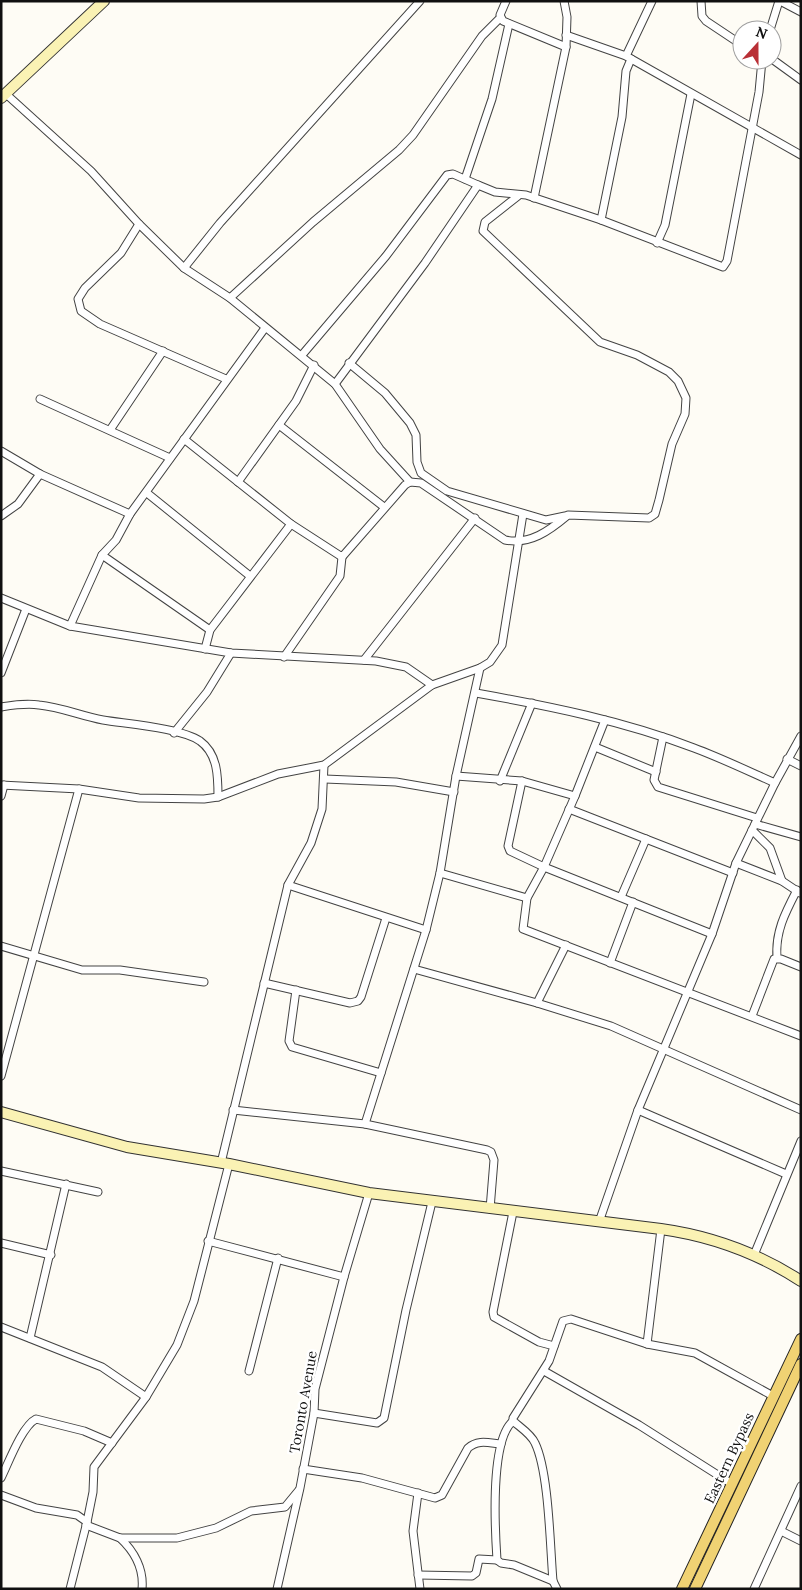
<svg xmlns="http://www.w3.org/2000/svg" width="802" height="1590" font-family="Lora,serif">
<rect width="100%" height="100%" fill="#fefcf5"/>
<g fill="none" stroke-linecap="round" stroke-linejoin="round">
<g stroke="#434343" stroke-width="9">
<g id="street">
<path d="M506 1 500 15 503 21 566 47 534 198"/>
<path d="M564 1 567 17 566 47"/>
<path d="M701 1 702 16 706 21 742 45"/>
<path d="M780 1 801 12"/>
<path d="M770 30 779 1"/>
<path d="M566 35 626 56 801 155"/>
<path d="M626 56 652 1"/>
<path d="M772 59 801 80"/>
<path d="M6 94 91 171 139 224 184 268 230 298 335 384 380 449 410 482"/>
<path d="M465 179 492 99 509 24"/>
<path d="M601 220 622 117 626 71 631 59"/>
<path d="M139 224 121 253 85 288 78 299 81 311 100 324 226 379"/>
<path d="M657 243 665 225 691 94"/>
<path d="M184 268 220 223 420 1"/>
<path d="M230 298 313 222 399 150 413 135 482 36 500 18"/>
<path d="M302 355 386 256 447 175 453 174 478 185"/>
<path d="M349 363 385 393 410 423 416 435 417 462 421 473 447 491 546 520 565 516"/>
<path d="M335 384 425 263 478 185 495 192 526 195 601 220 723 267 727 261 759 92 762 60"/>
<path d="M40 399 170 458"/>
<path d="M279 425 384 507"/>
<path d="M110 430 163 351"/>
<path d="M184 439 291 524 342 557 405 485 410 482 421 483 505 540C530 545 549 531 568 515L649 518 655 514 659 500 672 444 685 414 686 398 678 381 669 372 637 355 600 342 483 231 485 222 518 196"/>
<path d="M1 451 40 474 130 514"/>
<path d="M238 482 296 401 314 365"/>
<path d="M147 493 250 576"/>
<path d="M1 516 18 504 40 474"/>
<path d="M102 555 210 630"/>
<path d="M1 598 70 626 231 653 376 661 406 667 432 685"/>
<path d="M70 626 102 555 116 540 130 514 265 328"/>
<path d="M205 649 210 630 291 524"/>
<path d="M284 657 340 576 342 557"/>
<path d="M364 660 475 518"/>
<path d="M1 673 26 609"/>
<path d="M476 693C549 706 624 721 694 748 721 758 748 771 775 783"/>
<path d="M1 707C14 705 26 703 39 705 61 707 81 716 103 720 127 724 181 728 200 741 218 754 218 777 218 797"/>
<path d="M605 720 575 796 544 867 527 898 523 929 801 1036"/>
<path d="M174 733 207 692 231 653"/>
<path d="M663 737 654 780 658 787 757 818"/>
<path d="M595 747 656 772"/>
<path d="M787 759 801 766"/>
<path d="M456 776 522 781 575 796"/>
<path d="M325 779 396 782 454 792"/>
<path d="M500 781 532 703"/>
<path d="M522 781 508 846 510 851 544 867 712 934"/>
<path d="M1 785 79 789 139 798 204 799 218 797 278 774 324 765 432 685 480 668 490 662 502 645 523 514"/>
<path d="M1 796 4 785"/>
<path d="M569 809 733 873"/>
<path d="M755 824 801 837"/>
<path d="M752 830 770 848 782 881"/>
<path d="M736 863 782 881 800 893"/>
<path d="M440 873 527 898"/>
<path d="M288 885 426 930"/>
<path d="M621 897 646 839"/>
<path d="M1 946 82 970H120L204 982"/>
<path d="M777 958C775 932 785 913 797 890"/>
<path d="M610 963 633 902"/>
<path d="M414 969 537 1003 566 945"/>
<path d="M264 983 350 1003 358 1001 361 997 386 918"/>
<path d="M296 990 289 1041 292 1047 381 1073"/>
<path d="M537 1003 611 1026 801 1110"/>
<path d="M752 1016 774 959H781L801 967"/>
<path d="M1 1076 79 789"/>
<path d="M233 1110 365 1124 487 1150 491 1152 494 1160 490 1209"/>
<path d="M638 1110 786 1174"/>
<path d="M365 1124 426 930 440 873 456 776 480 668"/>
<path d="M221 1163 288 885 311 843 322 809 324 765"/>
<path d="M1 1171 98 1192"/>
<path d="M513 1212 493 1312 494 1317 539 1342 554 1346"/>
<path d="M599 1222 638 1110 712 934 736 863 775 783 801 736"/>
<path d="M208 1241 344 1277"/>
<path d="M1 1243 51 1255"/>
<path d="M754 1255 801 1141"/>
<path d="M1 1327 102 1367 146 1397"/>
<path d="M30 1338 66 1184"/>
<path d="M647 1344 661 1229"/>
<path d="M249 1371 278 1258"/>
<path d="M544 1371 639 1425 732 1484"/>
<path d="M314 1413 377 1423 384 1418 406 1310 432 1202"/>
<path d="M513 1421C490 1440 495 1530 497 1560L501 1563 514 1565 553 1581"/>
<path d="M303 1469 362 1478 435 1498 442 1495 468 1448C478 1439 489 1443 501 1444"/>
<path d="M1 1478C8 1464 22 1426 36 1419L84 1431 112 1443"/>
<path d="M418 1493 413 1531 420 1589"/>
<path d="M1 1495 36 1508 77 1515 87 1522"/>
<path d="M86 1525 120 1538H177L216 1528 251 1511 285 1507 299 1490"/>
<path d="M781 1531 801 1541"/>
<path d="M120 1538C134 1551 144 1569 142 1589"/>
<path d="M418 1575 472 1576 476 1573 479 1559 497 1560"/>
<path d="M70 1589 87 1522 93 1492 94 1467 146 1397 177 1345 194 1301 229 1164"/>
<path d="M277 1589 300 1488 314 1413 315 1389 344 1277 369 1193"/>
<path d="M557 1589 553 1581C550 1546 549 1472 535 1443 531 1434 521 1428 513 1421V1418L549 1361 563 1321 571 1319 647 1344 695 1353 773 1396"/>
<path d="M754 1589 801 1486"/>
</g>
</g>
<g stroke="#323232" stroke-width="12">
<g id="secondary">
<path d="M1 98 104 1"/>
<path d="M1 1112 127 1147 229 1164 369 1193 661 1229C711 1236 758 1253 801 1281"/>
</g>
</g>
<g stroke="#212121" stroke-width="12">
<g id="primary">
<path d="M682 1589 801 1339"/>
<path d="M695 1589 801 1364"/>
</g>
</g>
<use href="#street" stroke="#fff" stroke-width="7"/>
<use href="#secondary" stroke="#faf2b4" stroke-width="10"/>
<use href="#primary" stroke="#f0d273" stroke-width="10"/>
</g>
<g text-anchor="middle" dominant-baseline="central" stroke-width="5" stroke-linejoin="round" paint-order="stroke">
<g font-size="14" fill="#101010" stroke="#fff">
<text transform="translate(303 1402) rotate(-80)">Toronto Avenue</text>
<text transform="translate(729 1458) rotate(-65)">Eastern Bypass</text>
</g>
</g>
<rect width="802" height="1590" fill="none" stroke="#101010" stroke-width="5"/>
<g transform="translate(757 45) rotate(21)"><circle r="24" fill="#ffffff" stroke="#9f9f9f"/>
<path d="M0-4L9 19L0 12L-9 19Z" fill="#b93036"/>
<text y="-8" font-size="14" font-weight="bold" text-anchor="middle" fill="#101010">N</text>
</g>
</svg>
